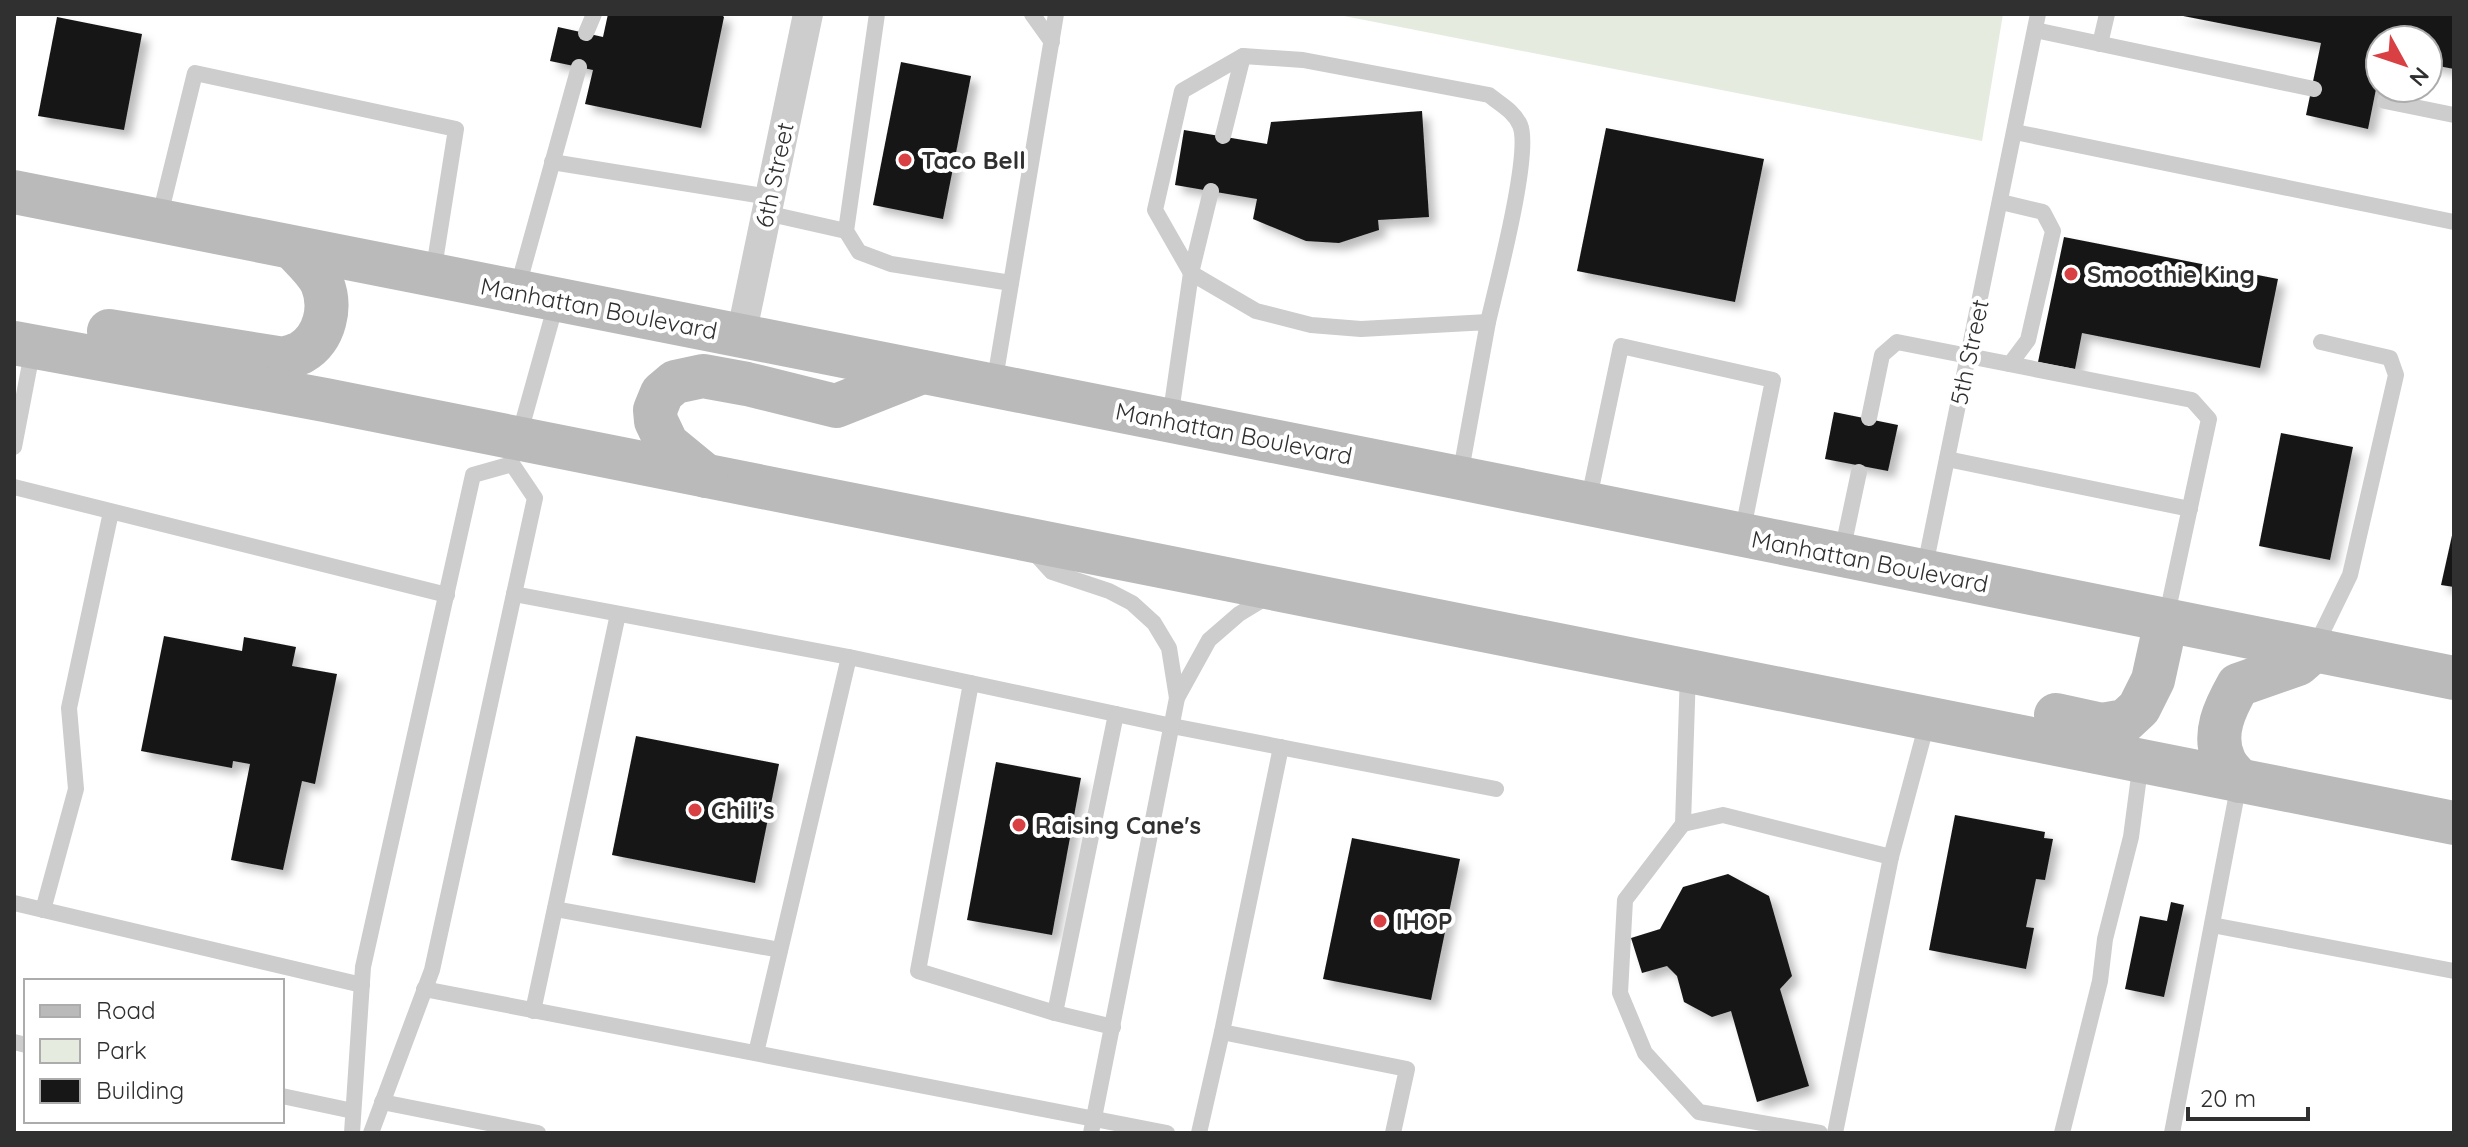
<svg xmlns="http://www.w3.org/2000/svg" width="2468" height="1147" font-family="Quicksand,sans-serif">
<defs>
<filter id="shadow"><feDropShadow dx="7" dy="7" stdDeviation="4" flood-color="#0004"/></filter>
</defs>
<rect width="100%" height="100%" fill="#fff"/>
<path fill="#e5ecdf" d="M1334 14H2003L1982 141Z"/>
<g fill="#171717" filter="url(#shadow)">
<path d="M608 14H721L724 17 701 128 585 104 593 70 550 61 558 27 603 37Z"/>
<path d="M2173 14H2454V69L2428 64V40H2380V69L2368 129 2306 115 2321 43Z"/>
<path d="M57 17 142 34 124 130 38 116Z"/>
<path d="M901 62 971 76 943 219 873 205Z"/>
<path d="M1422 111 1429 217 1378 220 1379 230 1339 243 1306 241 1253 219 1257 199 1175 185 1184 130 1267 144 1271 122Z"/>
<path d="M1606 128 1764 159 1735 302 1577 271Z"/>
<path d="M2064 237 2278 279 2260 368 2082 333 2075 369 2038 362Z"/>
<path d="M1834 412 1898 425 1888 471 1825 459Z"/>
<path d="M2281 433 2353 447 2330 560 2259 546Z"/>
<path d="M2453 531H2454V587L2441 585Z"/>
<path d="M164 636 242 651 244 637 296 647 292 666 337 674 315 784 302 781 283 870 231 860 250 764 233 761 232 768 141 751Z"/>
<path d="M636 736 779 764 755 883 612 855Z"/>
<path d="M996 762 1081 778 1052 935 967 920Z"/>
<path d="M1955 815 2045 832 2044 838 2053 839 2045 880 2036 879 2026 927 2034 928 2026 969 1929 950Z"/>
<path d="M1352 838 1460 859 1431 1000 1323 979Z"/>
<path d="M1728 874 1769 896 1792 976 1780 989 1809 1086 1757 1102 1731 1011 1712 1017 1684 1002 1677 976 1667 966 1642 973 1631 938 1660 929 1683 887Z"/>
<path d="M2171 902 2184 905 2164 997 2125 989 2140 916 2167 921Z"/>
</g>
<g fill="none" stroke-linecap="round" stroke-linejoin="round">
<g stroke="#cdcdcd" stroke-width="16">
<path d="M877 14 846 231 859 252 891 264 1011 283"/>
<path d="M1032 14 1052 42"/>
<path d="M2035 30 2314 89"/>
<path d="M586 33 594 14"/>
<path d="M2100 44 2107 14"/>
<path d="M2385 101 2454 115"/>
<path d="M2015 132 2454 222"/>
<path d="M1223 136 1243 56"/>
<path d="M552 162 769 197"/>
<path d="M2001 202 2043 212 2053 231 2028 340 2010 364"/>
<path d="M766 213 846 231"/>
<path d="M159 219 195 73 456 129 433 274"/>
<path d="M1191 273 1155 210 1182 91 1243 56 1303 60 1489 95C1500 104 1514 111 1520 125 1532 152 1496 287 1488 322"/>
<path d="M1191 273 1211 191"/>
<path d="M517 290 579 67"/>
<path d="M994 385 1056 14"/>
<path d="M1869 418 1882 355 1897 342 2192 400 2209 419 2166 619"/>
<path d="M1170 419 1191 273 1256 311 1311 325 1361 329 1488 322 1460 476"/>
<path d="M519 436 557 300"/>
<path d="M14 447 33 348"/>
<path d="M1947 459 2190 509"/>
<path d="M14 487 447 595"/>
<path d="M1588 503 1621 346 1773 380 1742 534"/>
<path d="M1031 549 1052 572 1109 591 1132 603 1154 623 1169 648 1177 698"/>
<path d="M1842 552 1859 472"/>
<path d="M1924 571 2038 14"/>
<path d="M514 594 849 657 756 1053"/>
<path d="M2314 649 2350 575 2396 375 2390 358 2321 342"/>
<path d="M849 657 1172 726 1496 789"/>
<path d="M1688 672 1683 824 1625 900 1620 993 1645 1053 1699 1112 1820 1133"/>
<path d="M971 683 918 971 1055 1013 1113 1027"/>
<path d="M1281 747 1222 1032 1407 1069 1393 1133"/>
<path d="M1683 824 1723 815 1891 857"/>
<path d="M14 903 362 985"/>
<path d="M555 909 780 950"/>
<path d="M43 910 76 789 69 708 111 512"/>
<path d="M2212 925 2454 971"/>
<path d="M424 989 1167 1133"/>
<path d="M533 1011 618 614"/>
<path d="M1055 1013 1116 714"/>
<path d="M14 1042 26 1045"/>
<path d="M282 1096 353 1111"/>
<path d="M382 1102 538 1133"/>
<path d="M352 1133 363 967 473 475 512 464 535 498 432 970 371 1133"/>
<path d="M1091 1133 1177 698 1209 640 1239 614 1267 597"/>
<path d="M1199 1133 1222 1032"/>
<path d="M1835 1133 1891 857 1928 719"/>
<path d="M2062 1133 2100 981 2105 939 2131 837 2141 761"/>
<path d="M2172 1133 2239 783"/>
</g>
<path stroke="#cdcdcd" stroke-width="30" d="M741 336 808 14"/>
<g stroke="#bababa" stroke-width="44">
<path d="M14 192 1460 478 2454 678"/>
<path d="M109 331 284 359C289 357 297 355 302 352 325 338 332 307 322 283 316 270 303 259 293 248"/>
<path d="M14 343 325 400 2454 823"/>
<path d="M706 476 667 444 656 421 655 410 662 393 675 382 703 376 747 384 836 406 922 372"/>
<path d="M2056 715 2102 725 2125 721 2139 708 2153 680 2166 621"/>
<path d="M2240 781C2235 775 2227 768 2224 760 2212 734 2225 708 2238 685L2298 664 2314 650"/>
</g>
</g>
<g fill="#d94043" stroke="#fff" stroke-width="3">
<circle cx="905" cy="160" r="8"/>
<circle cx="2071" cy="274" r="8"/>
<circle cx="695" cy="810" r="8"/>
<circle cx="1019" cy="825" r="8"/>
<circle cx="1380" cy="921" r="8"/>
</g>
<g text-anchor="middle" dominant-baseline="central" stroke-width="8" stroke-linejoin="round" paint-order="stroke">
<g font-size="24" font-weight="bold" fill="#303030" stroke="#fff" text-anchor="start">
<text x="921" y="160">Taco Bell</text>
<text x="2087" y="274">Smoothie King</text>
<text x="711" y="810">Chili's</text>
<text x="1035" y="825">Raising Cane's</text>
<text x="1396" y="921">IHOP</text>
</g>
<g font-size="24" fill="#303030" stroke="#fff">
<text transform="translate(774 175) rotate(-78)">6th Street</text>
<text transform="translate(599 308) rotate(11)">Manhattan Boulevard</text>
<text transform="translate(1969 352) rotate(-78)">5th Street</text>
<text transform="translate(1234 433) rotate(11)">Manhattan Boulevard</text>
<text transform="translate(1870 561) rotate(11)">Manhattan Boulevard</text>
</g>
</g>
<rect width="2468" height="1147" fill="none" stroke="#303030" stroke-width="32"/>
<rect x="24" y="979" width="260" height="144" fill="#ffffff" stroke="#acacac" stroke-width="2"/>
<rect x="40" y="1005" width="40" height="12" fill="#bababa" stroke="#acacac" stroke-width="2"/>
<text x="96" y="1019" font-size="24" fill="#303030">Road</text>
<rect x="40" y="1039" width="40" height="24" fill="#e5ecdf" stroke="#acacac" stroke-width="2"/>
<text x="96" y="1059" font-size="24" fill="#303030">Park</text>
<rect x="40" y="1079" width="40" height="24" fill="#171717" stroke="#acacac" stroke-width="2"/>
<text x="96" y="1099" font-size="24" fill="#303030">Building</text>
<g transform="translate(2404 64) rotate(130)"><circle r="38" fill="#ffffff" stroke="#acacac" stroke-width="2"/>
<path d="M0-6L14 30L0 20L-14 30Z" fill="#d94043"/>
<text y="-12" font-size="22" font-weight="bold" text-anchor="middle" fill="#303030">N</text>
</g>
<path d="M2188 1107v12h120v-12" fill="none" stroke="#303030" stroke-width="4"/>
<text x="2200" y="1107" font-size="24" fill="#303030" stroke="#ffffff" stroke-width="6" paint-order="stroke">20 m</text>
</svg>
